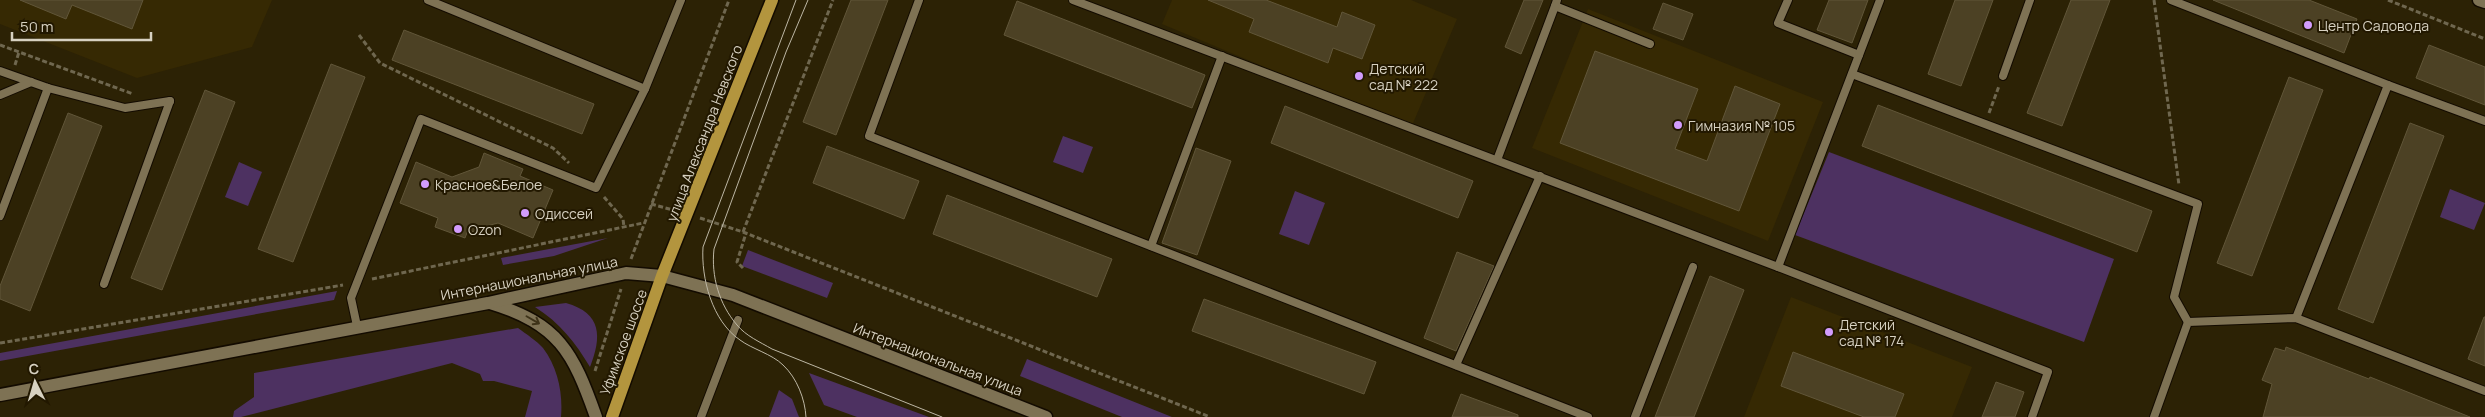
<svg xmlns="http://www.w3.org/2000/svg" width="2485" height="417" font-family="Manrope,sans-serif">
<rect width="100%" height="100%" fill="#2c2205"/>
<g fill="#362903">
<path d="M0 0H272L252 47 137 78 0 24Z"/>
<path d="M1172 0H1411L1457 19 1411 128 1162 24Z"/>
<path d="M1588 9 1823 102 1768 241 1532 148Z"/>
<path d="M1791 297 1972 367 1952 417H1744Z"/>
</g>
<g fill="#4d3161">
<path d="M1063 136 1093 147 1083 173 1053 162Z"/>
<path d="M1829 152 2114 259 2084 342 1795 235Z"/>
<path d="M239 162 262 172 248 206 225 197Z"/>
<path d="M2450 189 2485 203 2474 230 2440 217Z"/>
<path d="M1295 191 1325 203 1309 245 1279 234Z"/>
<path d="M608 238 554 256 503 265 501 258Z"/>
<path d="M748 250 833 283 827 298 742 266Z"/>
<path d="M337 291 334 300 0 361V353Z"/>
<path d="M566 303C602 313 602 337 590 367 575 342 560 323 535 307Z"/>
<path d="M518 328C526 334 537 341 543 348 558 368 563 393 561 417H525L532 391 494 381H483L480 374 452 363 241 417H233L234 411 254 397V373Z"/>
<path d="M1027 359 1172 417H1122L1020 376Z"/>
<path d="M809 373 929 417H857L824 405Z"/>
<path d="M779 390 792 399 799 417H769Z"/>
</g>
<g fill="#4c4124" stroke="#615639">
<path d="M20 0H143L132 29 72 5 66 19Z"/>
<path d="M851 0H888L836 135 803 122Z"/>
<path d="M1208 0H1266L1337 27 1342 12 1375 25 1362 59 1333 48 1328 63 1249 32 1254 19Z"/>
<path d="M1524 0H1543L1521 54 1505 47Z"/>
<path d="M1829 0H1868L1852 43 1817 30Z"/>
<path d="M1955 0H1993L1961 86 1928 74Z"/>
<path d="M2071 0H2110L2062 126 2027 113Z"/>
<path d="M2213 0H2309L2357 19 2344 53Z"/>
<path d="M1017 1 1205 75 1192 108 1004 35Z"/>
<path d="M1663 3 1693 14 1683 40 1653 29Z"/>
<path d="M404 30 594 104 582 134 392 60Z"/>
<path d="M2429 45 2485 67V105L2416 78Z"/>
<path d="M1595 51 1698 89 1675 149 1707 161 1735 86 1780 104 1739 211 1560 143Z"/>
<path d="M331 64 365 77 293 262 258 249Z"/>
<path d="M2289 77 2323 90 2252 276 2217 263Z"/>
<path d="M205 90 235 102 162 290 131 278Z"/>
<path d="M1878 105 2152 211 2137 252 1862 146Z"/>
<path d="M1285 106 1473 181 1458 218 1271 143Z"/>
<path d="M68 113 102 126 30 311 0 299V286Z"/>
<path d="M2410 123 2444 136 2373 323 2338 309Z"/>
<path d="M827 146 919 181 904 219 813 183Z"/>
<path d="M1196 148 1231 161 1197 255 1162 243Z"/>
<path d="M484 153 523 169 520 176 553 190 533 238 498 223 479 228 477 233 468 230 465 238 435 227 438 218 400 203 416 162 452 177 479 167Z"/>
<path d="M947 195 1112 259 1097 297 933 234Z"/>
<path d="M1457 252 1494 266 1456 351 1424 338Z"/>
<path d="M1710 276 1744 290 1694 417H1655Z"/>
<path d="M1204 299 1376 362 1364 394 1192 331Z"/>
<path d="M2484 317H2485V366L2468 359Z"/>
<path d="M2286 347 2369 379 2370 377 2470 417H2263L2272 384 2262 380 2275 348 2285 351Z"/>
<path d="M1793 352 1904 394 1895 417H1864L1781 386Z"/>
<path d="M1996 382 2024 392 2015 417H1982Z"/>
<path d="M1461 394 1518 415V417H1452Z"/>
</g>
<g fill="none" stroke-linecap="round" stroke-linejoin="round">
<g stroke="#130b00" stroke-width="10">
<g id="service">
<path d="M428 0 645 89"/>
<path d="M919 0 869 136 1588 417"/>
<path d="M1073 0 1778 267 2048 372 2032 417"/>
<path d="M1557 0 1555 6 1650 44"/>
<path d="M1788 0 1778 23 1859 55"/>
<path d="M2171 0 2388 85"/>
<path d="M0 71 48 88 125 108 170 101"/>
<path d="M1852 74 2198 204 2174 297 2188 322"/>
<path d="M2003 76 2030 0"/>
<path d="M0 95 31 82"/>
<path d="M1497 160 1555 6"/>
<path d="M0 216 48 88"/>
<path d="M1151 246 1222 56"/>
<path d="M1778 267 1880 0"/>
<path d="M104 284 170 101"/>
<path d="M2296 318 2388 85 2485 121"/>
<path d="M357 326 351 298 421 119 596 188 645 89 681 0"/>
<path d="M1456 365 1540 176"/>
<path d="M701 417 738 320"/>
<path d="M1635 417 1693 267"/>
<path d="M2154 417 2188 322 2296 318 2485 391"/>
</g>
</g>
<g stroke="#130b00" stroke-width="15">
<g id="secondary">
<path d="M2479 0 2485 2"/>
<path d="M490 303C559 324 573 352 596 417"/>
<path d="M0 395 488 303 626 273 662 276 733 295 1046 417"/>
</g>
</g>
<g stroke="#130b00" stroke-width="15">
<path id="primary" d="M612 417 662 276 772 0"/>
</g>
<g stroke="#6f674f" stroke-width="3" stroke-dasharray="5 2.5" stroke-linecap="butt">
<path d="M2154 0 2179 185"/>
<path d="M2388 0 2485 39"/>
<path d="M359 35 380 63 553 148 569 163"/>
<path d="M0 45 133 94"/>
<path d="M15 65 19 52"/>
<path d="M1989 113 1999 86"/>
<path d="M604 197 623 219 624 227"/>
<path d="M651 204 673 210"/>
<path d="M700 218 743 232 1210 417"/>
<path d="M743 232 833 0"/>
<path d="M631 259 729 0"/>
<path d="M743 268 737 262 746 233"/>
<path d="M372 279 643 223"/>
<path d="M0 343 343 285"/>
<path d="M595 371 621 289"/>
</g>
<use href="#service" stroke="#7e7254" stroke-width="8"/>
<use href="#secondary" stroke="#7e7254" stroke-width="12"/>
<use href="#primary" stroke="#b3953e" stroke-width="12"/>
<g stroke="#bdb7a5" stroke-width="1">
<path d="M796 0 703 247C701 278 712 321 740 340 752 349 772 354 783 365 797 378 805 399 806 417"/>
<path d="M808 0 786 52 714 249C711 276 719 304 737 325 746 336 760 342 772 349L942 417"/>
</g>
</g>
<defs><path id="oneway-shaft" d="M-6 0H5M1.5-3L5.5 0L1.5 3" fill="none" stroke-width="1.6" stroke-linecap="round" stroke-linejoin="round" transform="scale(1.25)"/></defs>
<use stroke="#3e3319" href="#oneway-shaft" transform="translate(533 320) rotate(30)"/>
<g fill="#d29cfd" stroke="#221800" stroke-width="2">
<circle cx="2308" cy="25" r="5"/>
<circle cx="1359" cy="76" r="5"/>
<circle cx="1678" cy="125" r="5"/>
<circle cx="425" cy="184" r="5"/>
<circle cx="525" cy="213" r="5"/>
<circle cx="458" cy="229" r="5"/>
<circle cx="1829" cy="332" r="5"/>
</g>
<g text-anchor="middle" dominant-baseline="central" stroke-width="4" stroke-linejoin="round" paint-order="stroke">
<g font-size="14" fill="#d7d1c1" stroke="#221800" text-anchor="start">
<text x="2318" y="25">Центр Садовода</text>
<text x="1369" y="68">Детский<tspan x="1369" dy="16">сад № 222</tspan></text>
<text x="1688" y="125">Гимназия № 105</text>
<text x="435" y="184">Красное&amp;Белое</text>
<text x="535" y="213">Одиссей</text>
<text x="468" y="229">Ozon</text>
<text x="1839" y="324">Детский<tspan x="1839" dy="16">сад № 174</tspan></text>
</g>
<g font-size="14" fill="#d7d1c1" stroke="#221800">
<text transform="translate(704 133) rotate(-69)">улица Александра Невского</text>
<text transform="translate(529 278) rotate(-11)">Интернациональная улица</text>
<text transform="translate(623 342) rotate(-70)">Уфимское шоссе</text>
<text transform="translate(938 359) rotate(21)">Интернациональная улица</text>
</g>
</g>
<g transform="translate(35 382) rotate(355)" stroke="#221800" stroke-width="4" paint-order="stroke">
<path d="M0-4L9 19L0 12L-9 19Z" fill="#d7d1c1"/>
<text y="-8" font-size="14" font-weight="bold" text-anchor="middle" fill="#d7d1c1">С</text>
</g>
<path d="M12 32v8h139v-8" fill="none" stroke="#d7d1c1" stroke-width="2.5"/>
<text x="20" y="32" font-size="15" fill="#d7d1c1" stroke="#221800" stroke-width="4" paint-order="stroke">50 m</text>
</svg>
